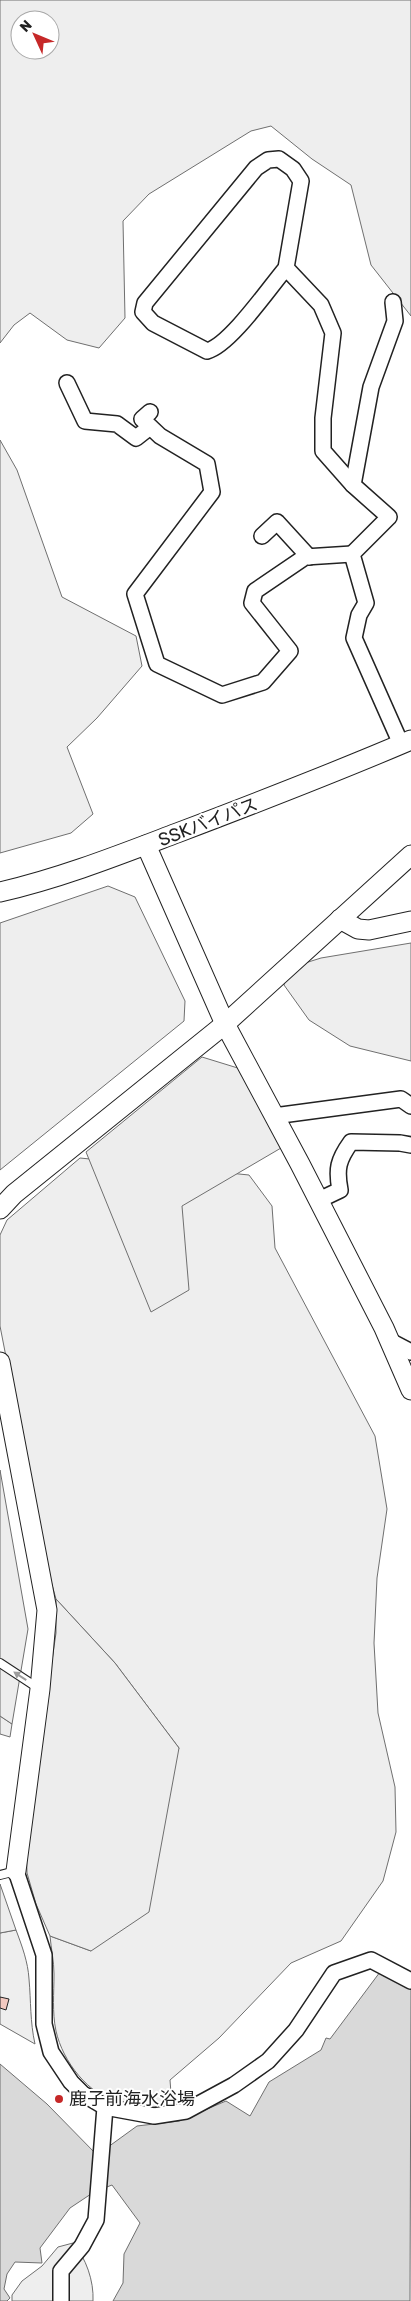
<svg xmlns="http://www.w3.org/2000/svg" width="411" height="2301" font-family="Rubik,'Noto Sans JP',sans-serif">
<rect width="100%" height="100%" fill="#fff"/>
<g fill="#eee" stroke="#6f6f6f" fill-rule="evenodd">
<path d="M0 0H411V316L371 265 351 185 312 159 271 126 251 131 149 194 123 221 125 318 99 348 67 340 30 313 14 325 0 343ZM20 20H50V50H20Z"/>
<path d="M0 440 17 470 62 597 136 636 142 666 97 718 67 747 93 814 71 833 0 853Z"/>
<path d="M108 886 135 897 185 1001 184 1021 0 1170V923Z"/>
<path d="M411 943V1061L350 1046 309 1020 284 985 286 969 321 958Z"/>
<path d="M80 1158 249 1175 272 1206 275 1248 375 1436 387 1509 377 1578 374 1643 378 1713 395 1787 396 1832 383 1881 341 1941 291 1963 219 2038 170 2080 172 2106C155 2108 136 2108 119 2103 88 2094 63 2062 56 2031 52 2012 54 1993 54 1974 54 1961 51 1948 50 1936L91 1951 179 1748 115 1663 56 1599 47 1567 0 1326V1235L7 1220Z"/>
<path d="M0 1716 12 1724 10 1737 0 1734Z"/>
<path d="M16 1930C22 1946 28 1962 29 1979 31 2001 30 2022 35 2044L0 2024V1933Z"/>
<path d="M73 2243C86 2258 94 2281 93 2301H12V2295L22 2281 42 2266 58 2247Z"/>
</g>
<g fill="#ededed" stroke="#6f6f6f">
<path d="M202 1057 241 1069 281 1148 182 1206 189 1290 151 1312 86 1152Z"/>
<path d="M0 1470 28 1629 12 1724 0 1716Z"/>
<path d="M56 1599 115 1663 179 1748 149 1912 91 1951 50 1936 36 1904 27 1873 26 1841 56 1633Z"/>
<path d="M0 1884 16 1930 0 1933Z"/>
</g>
<path fill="#d9d9d9" stroke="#6f6f6f" d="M380 1972 411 1989 410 2301H113L123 2283 124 2254 140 2223 112 2185 94 2192 70 2208 40 2248 42 2263 15 2262 7 2274 4 2289 10 2298 7 2301H0V2064L47 2104 97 2155 137 2126 179 2121 226 2101 250 2116 269 2082 321 2050 326 2038 330 2039Z"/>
<path fill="#f3c9c0" stroke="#222" d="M0 1997 9 1999 6 2010 0 2008Z"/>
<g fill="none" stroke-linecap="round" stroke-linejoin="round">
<g stroke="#222" stroke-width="10">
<g id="service">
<path d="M0 1663 38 1688"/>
<path d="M0 1875 16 1871"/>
</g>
</g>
<g stroke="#222" stroke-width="18">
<g id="minor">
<path d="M286 268C269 288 230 345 207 351L153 323 143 312 145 303 256 168 268 160 279 159 293 169 301 181 286 268 321 305 333 333 323 418V451L353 485 389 517 352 554 366 603 359 615 354 638 401 744"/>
<path d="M67 383 85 421 117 424 136 438 150 427"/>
<path d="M150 412 142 419 160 436 207 464 212 492 135 594 157 664 222 695 263 682 290 651 252 603 255 591 305 557 352 554"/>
<path d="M353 485 371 387 395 321 393 302"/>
<path d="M262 536 277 522 309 557"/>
<path d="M274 1116 401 1099 411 1106"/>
<path d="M319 1200 340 1190C336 1169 338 1160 351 1142L400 1143 411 1145"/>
<path d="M390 1341 411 1352"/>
<path d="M16 1871 44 1955V2024L51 2052 71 2082 83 2094 105 2107 96 2220 82 2246 61 2271V2301"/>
<path d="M105 2107 154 2116 186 2111 234 2085 268 2061 296 2030 334 1973 371 1960 411 1981"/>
</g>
</g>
<g stroke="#222" stroke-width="21">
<g id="tertiary">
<path d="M146 845 225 1024 300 1164 384 1328 411 1390"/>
<path d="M0 892C61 878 119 855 177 833 256 803 334 773 411 740"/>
<path d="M340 919 358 929 369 930 411 921"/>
<path d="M0 1209 14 1194 225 1024 411 855"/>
<path d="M0 1362 47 1610 40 1689 16 1871"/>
</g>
</g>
<use href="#service" stroke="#fff" stroke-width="8"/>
<use href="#minor" stroke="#fff" stroke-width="15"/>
<use href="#tertiary" stroke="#fff" stroke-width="19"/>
</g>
<defs><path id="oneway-solid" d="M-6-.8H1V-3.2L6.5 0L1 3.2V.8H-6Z" transform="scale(1.25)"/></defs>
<use fill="#9c9c9c" href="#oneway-solid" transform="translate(20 1676) rotate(-147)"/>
<circle fill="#c62828" stroke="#fff" stroke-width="2" cx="59" cy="2099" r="5"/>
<g text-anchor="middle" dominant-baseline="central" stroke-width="4" stroke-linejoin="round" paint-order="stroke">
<g font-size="18" fill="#222" stroke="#fff">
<text transform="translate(208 822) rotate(-21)">SSKバイパス</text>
</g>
<g font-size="18" fill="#222" stroke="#fff" text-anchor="start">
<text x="69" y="2099">鹿子前海水浴場</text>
</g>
</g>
<g transform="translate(35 35) rotate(314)"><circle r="24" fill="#ffffff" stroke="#a7a7a7"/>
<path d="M0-4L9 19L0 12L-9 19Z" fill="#c62828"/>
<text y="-8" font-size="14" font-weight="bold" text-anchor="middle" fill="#222222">N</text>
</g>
</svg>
